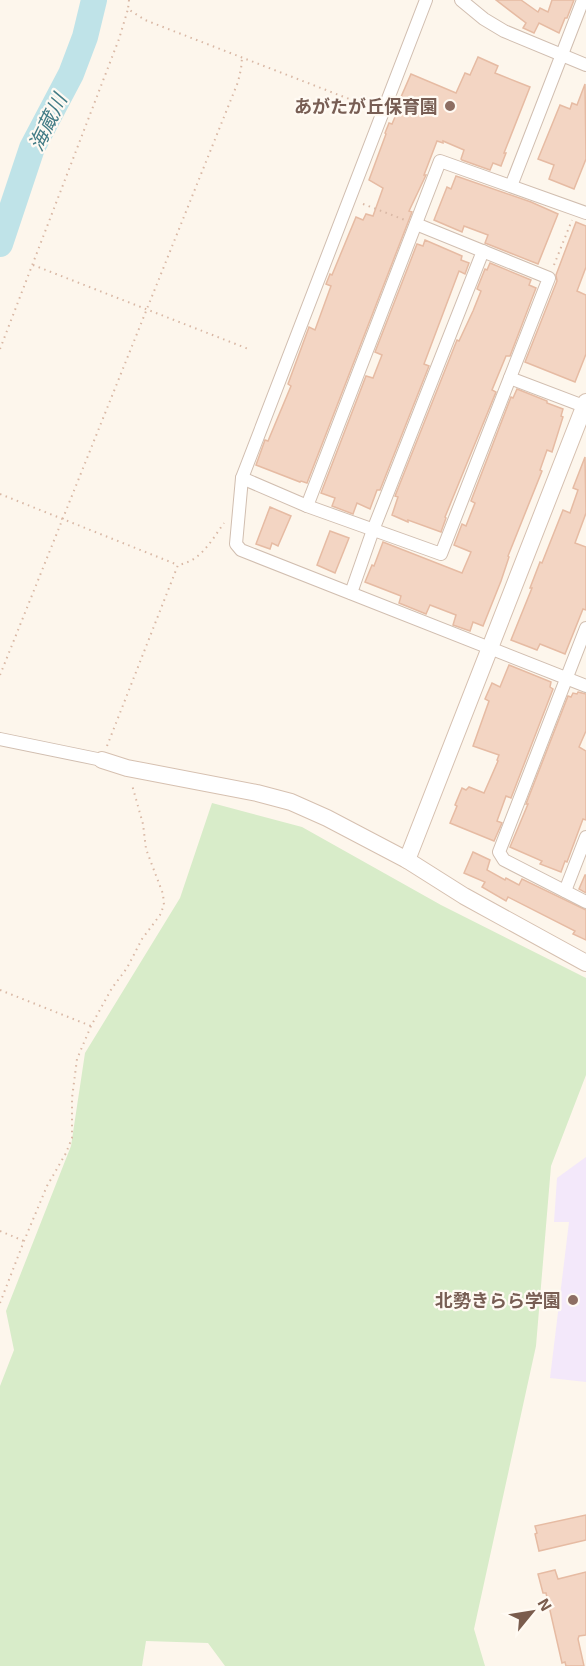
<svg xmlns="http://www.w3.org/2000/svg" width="586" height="1666" font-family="'Exo 2','Noto Sans JP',sans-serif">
<rect width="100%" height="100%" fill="#fdf6ec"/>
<path fill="#f3e8fa" d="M586 1157V1382L550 1378 569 1222H554L557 1178Z"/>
<path fill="#d8ecc9" d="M212 803 302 827 441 905 586 978V1075L551 1166 536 1346 474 1629 485 1666H225L208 1643 146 1641 142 1666H0V1386L14 1350 6 1311 71 1146 85 1053 180 898Z"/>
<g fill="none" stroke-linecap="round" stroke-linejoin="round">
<path stroke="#bfe3e8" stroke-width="26" d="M0 244 32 148 71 74 85 37 94 0"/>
</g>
<g fill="#f3d5c3" stroke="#e6bba3" stroke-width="1.5">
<path d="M496 0H521L538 12 540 8 548 12 552 0H574L567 18H565L559 33 539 23 534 33 523 28 526 23Z"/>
<path d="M478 57 498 66 495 73 530 87 504 153H506L501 166 493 163 490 170 462 160 461 159 464 150 443 141V143L437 141 424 175H426L409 211 412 212 307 483 301 481 300 482 256 465 265 440 268 441 291 386 288 384 309 327 315 330 331 286 326 284 330 274 332 275 356 217 363 220 366 214 373 216 383 188 369 180 386 134 385 133 389 123 392 124 403 98 401 97 411 74 456 93 465 73 470 75Z"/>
<path d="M585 84 586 159 574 189 549 179 554 165 538 159 560 105 570 109 572 103 577 105Z"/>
<path d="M456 176 531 202 558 214 538 264 485 243 488 235 464 226 462 232 434 220 447 187 451 189Z"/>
<path d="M576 222 586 226V267L577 291 586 295V354L575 382 525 362 557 281 556 275Z"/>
<path d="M425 240 462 256 461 260 469 263 465 274 459 271 424 364 429 366 380 490H377L370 509 357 503 353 514 332 506 335 498 321 493 366 376 373 378 382 355 375 352 417 244 423 246Z"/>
<path d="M490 263 531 280 529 285 536 288 510 356H506L492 390 496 392 445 517 446 518 441 532 408 520V522L392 515 398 497 395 496 457 340 459 341 473 311 481 291 477 289 485 269 487 270Z"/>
<path d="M517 389 547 401V403L563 409 561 416 563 417 552 452 547 450 540 470 542 471 508 556 509 557 501 581 483 626 473 622 470 631 453 625 456 615 430 605 426 614 399 603 401 596 365 582 372 565 374 566 383 542 462 573 471 552 454 545 462 524 466 526 475 503 471 501 511 397 513 398Z"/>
<path d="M585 457 586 513 575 543 586 547V610L583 609 565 654 540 644 537 650 511 640 532 588H530L540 562 542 563 563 510 570 513 578 490 573 488Z"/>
<path d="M270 507 291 516 278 546 272 543 270 549 256 544Z"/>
<path d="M330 531 349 538 335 573 317 565Z"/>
<path d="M509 665 551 682 550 687 553 689 511 798 506 796 497 821 502 823 494 841 450 823 457 806 455 805 462 788 466 790 469 787 484 793 498 761 497 760 499 755 473 746 489 701 485 699 492 683 500 687Z"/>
<path d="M578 692 586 694V731L579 747 586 751V820L583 819 567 862 565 861 561 872 540 864 542 861 510 847 528 804H526L568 696 571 697 573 693 577 694Z"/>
<path d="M473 852 490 860 487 870 505 880 506 878 519 885 522 879 586 910V940L573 934 575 931 508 897 506 901 482 887 485 882 464 873Z"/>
<path d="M585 875H586V893L579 889Z"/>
<path d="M586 1515V1540L539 1551 535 1534 537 1533 535 1526Z"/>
<path d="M555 1570 558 1579 586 1572V1635L579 1636 578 1639 584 1666H566L565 1662 562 1663 546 1593H543L538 1574Z"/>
</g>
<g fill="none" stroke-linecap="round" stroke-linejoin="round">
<g stroke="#d1beb0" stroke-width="14">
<g id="street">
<path d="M426 0 242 478 236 544 241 550 586 686"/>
<path d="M461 0 484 19 504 31 586 65"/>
<path d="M511 186 583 0"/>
<path d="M510 378 586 407"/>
<path d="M242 478 307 506 441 554 549 278 416 224"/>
<path d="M307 506 440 161 586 213"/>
<path d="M351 593 373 530 483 251"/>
<path d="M586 628 499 852 504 860 586 902"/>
<path d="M0 739 102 760"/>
<path d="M565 891 586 837"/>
</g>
</g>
<g stroke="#d6c0b0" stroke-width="18">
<g id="secondary">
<path d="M102 760 127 768 257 793 291 802 327 818 407 860 464 896 586 963"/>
<path d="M407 860 586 402"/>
</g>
</g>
<g stroke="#d9b8a5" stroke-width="2" stroke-dasharray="1.5 4.5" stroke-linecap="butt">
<path d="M129 0 128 9 145 20 370 107"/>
<path d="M363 204 405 220"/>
<path d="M33 265 251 350"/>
<path d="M554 265 572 220"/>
<path d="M0 349 119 39 128 9"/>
<path d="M0 494 178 565"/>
<path d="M0 675 238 82 241 69 242 58"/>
<path d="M107 746 178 565C201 561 211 541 224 523"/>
<path d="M0 990 91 1026"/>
<path d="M0 1231 24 1241"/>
<path d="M0 1303 24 1241 47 1186 66 1153 72 1138V1098L77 1059 91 1026 112 988 127 968 142 939 160 915 164 905 163 894 146 849 143 824 132 785"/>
</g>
<use href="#street" stroke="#fff" stroke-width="12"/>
<use href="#secondary" stroke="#fff" stroke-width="16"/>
</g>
<g fill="#8d6e63" stroke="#fffaf3" stroke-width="2">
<circle cx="450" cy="106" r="6"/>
<circle cx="573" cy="1300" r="6"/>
</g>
<g text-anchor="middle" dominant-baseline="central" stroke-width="4.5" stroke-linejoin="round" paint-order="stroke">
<g font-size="18" font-weight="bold" fill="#785e54" stroke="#fffaf3" text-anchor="end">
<text x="438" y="106">あがたが丘保育園</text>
<text x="561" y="1300">北勢きらら学園</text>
</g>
<g font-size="20" font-style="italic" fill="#437c86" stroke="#fffaf3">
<text transform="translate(47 122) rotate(-64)">海蔵川</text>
</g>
</g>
<g transform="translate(532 1612) rotate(60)" stroke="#fffaf3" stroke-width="4.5" paint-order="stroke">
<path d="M0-4.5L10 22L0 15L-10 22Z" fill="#7a5c4d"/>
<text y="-9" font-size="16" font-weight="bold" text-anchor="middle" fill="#7a5c4d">N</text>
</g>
</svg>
